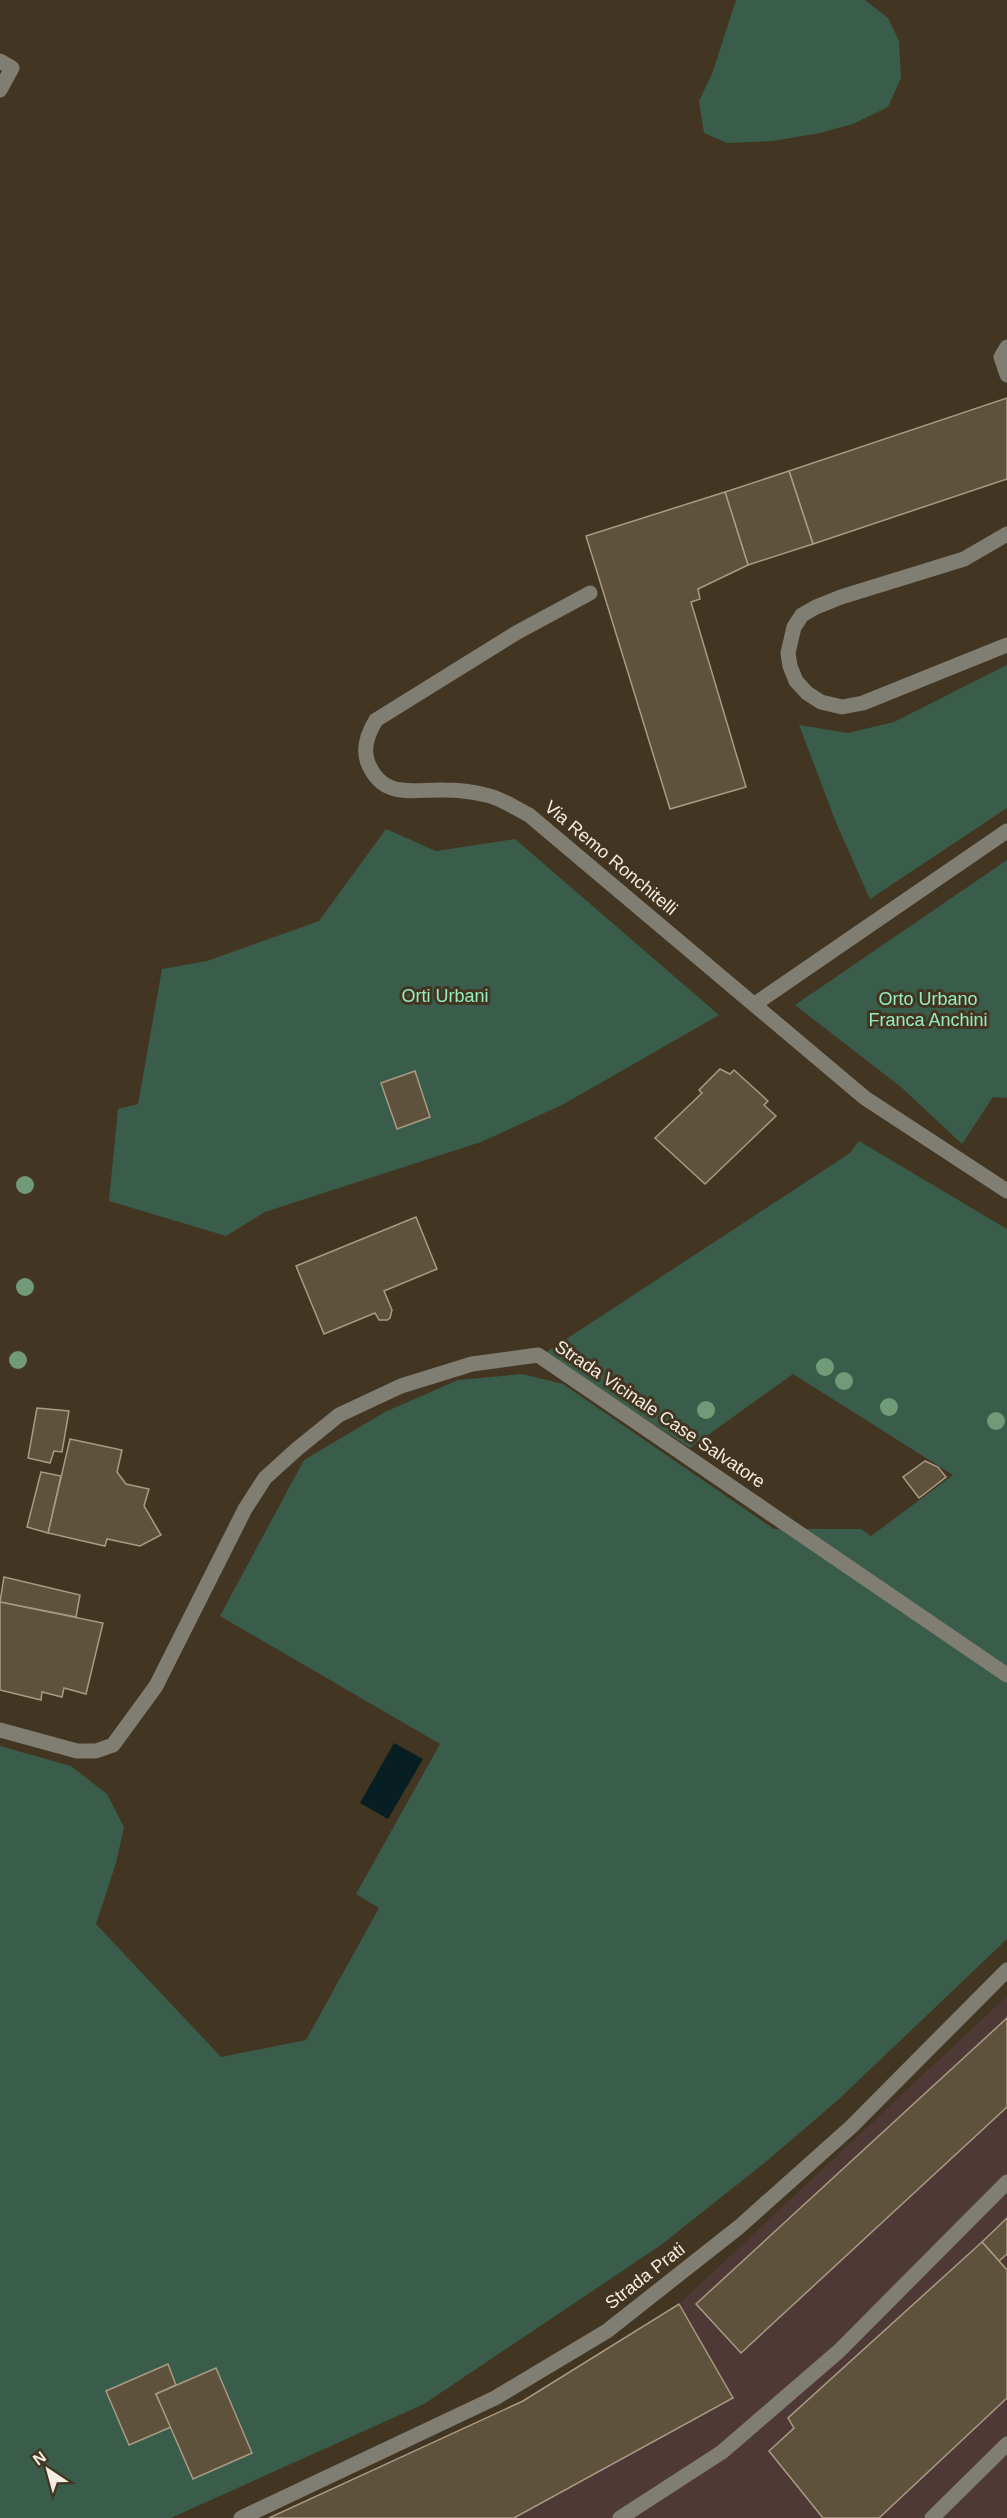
<svg xmlns="http://www.w3.org/2000/svg" width="1007" height="2518" font-family="Arial,sans-serif">
<rect width="100%" height="100%" fill="#423521"/>
<path fill="#4e3936" d="M1007 1996V2518H268L523 2401 679 2304Z"/>
<g fill="#395d4a" fill-rule="evenodd">
<path d="M736 0H865L888 18 899 41 901 78 888 107 853 124 820 133 773 141 727 143 704 133 699 101 712 74Z"/>
<path d="M1007 665V808L870 899 837 825 799 725 848 733 894 722Z"/>
<path d="M386 829 436 851 515 839 719 1015 564 1104 481 1142 265 1212 226 1236 109 1201 118 1109 138 1104 162 969 207 961 319 921Z"/>
<path d="M1007 860V1098L993 1097 962 1144 901 1087 795 1005Z"/>
<path d="M859 1141 1007 1229V1939L838 2100 768 2160 661 2245 424 2404 171 2518H0V1746L71 1766 107 1794 124 1827 116 1863 96 1924 221 2057 306 2040 379 1908 356 1894 440 1744 220 1616 304 1460 385 1412 458 1380 522 1374 563 1384 774 1529H861L871 1536 953 1475 793 1374 690 1448 545 1353 850 1153ZM168 2365 176 2385 216 2368 252 2452 193 2478 171 2427 129 2445Z"/>
</g>
<path fill="#071f23" d="M394 1743 423 1759 388 1819 360 1803Z"/>
<g fill="#5f523d" stroke="#a99a83" stroke-width="1.5">
<path d="M1007 398V479L813 544 789 471Z"/>
<path d="M789 471 813 544 748 565 725 492Z"/>
<path d="M725 492 748 565 698 589 700 599 691 602 746 787 670 809 586 536Z"/>
<path d="M720 1069 730 1074 734 1070 768 1101 764 1105 776 1116 705 1184 655 1138 702 1093 699 1090Z"/>
<path d="M415 1071 430 1117 397 1129 381 1083Z"/>
<path d="M416 1217 437 1269 384 1291 392 1310 390 1318 387 1320H379L375 1313 324 1334 296 1266Z"/>
<path d="M37 1408 69 1411 62 1452 54 1451 50 1463 28 1458Z"/>
<path d="M70 1439 122 1450 117 1472 126 1484 149 1489 144 1506 161 1535 140 1546 107 1539 105 1546 48 1533Z"/>
<path d="M925 1461 938 1467 946 1477 919 1498 903 1477Z"/>
<path d="M41 1472 61 1476 48 1533 27 1527Z"/>
<path d="M4 1577 80 1595 76 1617 0 1602Z"/>
<path d="M0 1602 103 1623 86 1694 64 1688 62 1697 42 1692 41 1700 0 1690Z"/>
<path d="M1007 2018V2107L741 2353 696 2304Z"/>
<path d="M1007 2218V2254L999 2261 982 2242Z"/>
<path d="M982 2242 1007 2270V2398L879 2518H823L769 2451 794 2428 788 2418Z"/>
<path d="M679 2304 733 2398 514 2518H269L523 2401Z"/>
<path d="M168 2364 176 2385 156 2394 171 2427 129 2445 106 2391Z"/>
<path d="M216 2368 252 2453 193 2479 156 2394Z"/>
</g>
<g fill="none" stroke-linecap="round" stroke-linejoin="round">
<g stroke="#807d72" stroke-width="15">
<path d="M0 61 12 68 0 90"/>
<path d="M1007 347 1001 357 1007 375"/>
<path d="M1007 534 964 559 841 597 816 607 802 615 794 627 788 653 790 666 796 681 807 693 821 702 842 707 863 703 1007 645"/>
<path d="M590 593 516 633 376 720C368 733 362 748 368 763 383 800 413 789 444 790 458 790 474 792 486 795 501 798 515 808 529 815L865 1098 1007 1191"/>
<path d="M755 1004 1007 831"/>
<path d="M0 1730 77 1751H96L113 1745 156 1686 245 1509 265 1478 297 1449 339 1415 401 1386 472 1364 538 1355 1007 1675"/>
<path d="M241 2518 495 2398 607 2331 739 2227 851 2127 1007 1970"/>
<path d="M620 2518 722 2452 839 2351 1007 2182"/>
<path d="M932 2518 1007 2444"/>
</g>
</g>
<g fill="#709a78">
<circle cx="25" cy="1185" r="9"/>
<circle cx="25" cy="1287" r="9"/>
<circle cx="18" cy="1360" r="9"/>
<circle cx="825" cy="1367" r="9"/>
<circle cx="844" cy="1381" r="9"/>
<circle cx="889" cy="1407" r="9"/>
<circle cx="706" cy="1410" r="9"/>
<circle cx="996" cy="1421" r="9"/>
</g>
<g text-anchor="middle" dominant-baseline="central" stroke-width="6" stroke-linejoin="round" paint-order="stroke">
<g font-size="18" fill="#f5ede1" stroke="#423521">
<text transform="translate(611 858) rotate(40)">Via Remo Ronchitelli</text>
<text transform="translate(660 1414) rotate(34)">Strada Vicinale Case Salvatore</text>
<text transform="translate(645 2276) rotate(-38)">Strada Prati</text>
</g>
<g font-size="18" fill="#95edbf" stroke="#423521">
<text x="445" y="996">Orti Urbani</text>
<text x="928" y="999">Orto Urbano<tspan x="928" dy="21">Franca Anchini</tspan></text>
</g>
</g>
<g transform="translate(48 2470) rotate(324)" stroke="#423521" stroke-width="4.5" paint-order="stroke">
<path d="M0-4.5L10 22L0 15L-10 22Z" fill="#f5ede1"/>
<text y="-9" font-size="16" font-weight="bold" text-anchor="middle" fill="#f5ede1">N</text>
</g>
</svg>
